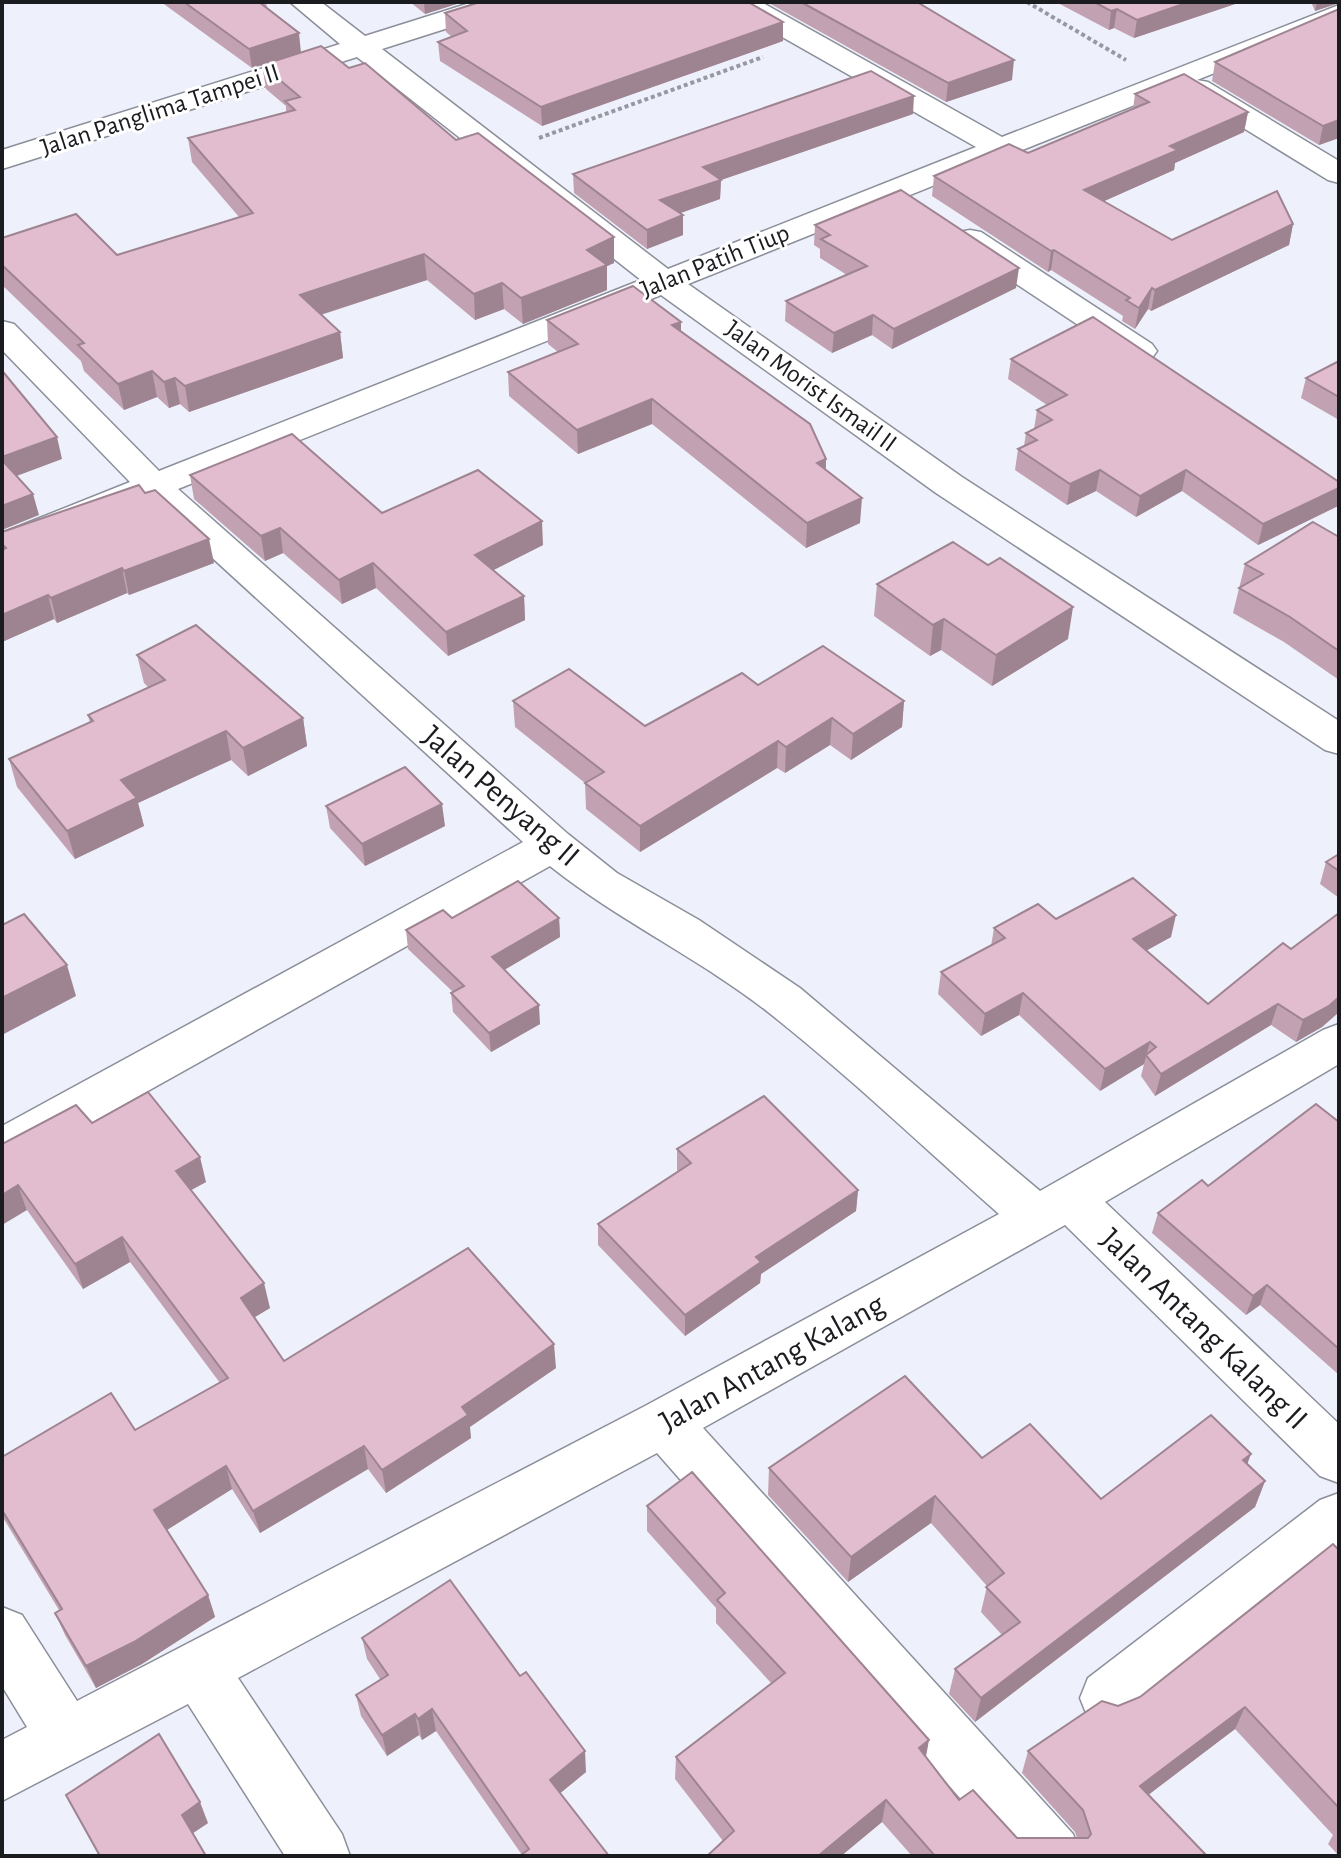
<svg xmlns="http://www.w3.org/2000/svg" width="1341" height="1858" font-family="'Alegreya Sans',sans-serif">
<rect width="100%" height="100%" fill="#eef1fc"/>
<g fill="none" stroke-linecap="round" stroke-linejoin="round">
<g stroke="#8b8f99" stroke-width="3">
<g id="minor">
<path d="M290 2H321L365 36 473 2H515L511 8 382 49 668 269 976 147 731 8 727 2H761L1002 137 1339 5V23L1197 80 1208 82 1339 161V183L1328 180 1188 94 1184 88 1187 84 688 284 962 477 1339 721V754L1325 750 936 493 661 295 178 489 568 834 617 873 699 920 800 988 1040 1191 1323 1030 1339 1024V1064L1105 1202 1339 1424V1483L1320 1476 1065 1225 703 1428 1073 1834 1081 1856H1011L657 1453 238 1678 342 1834 350 1856H285L188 1704 2 1801V1740L27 1727 2 1686V1607L22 1615 77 1701 645 1406 999 1214C923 1147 848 1075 768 1012 699 958 619 921 550 866L19 1163 2 1168V1126L523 842 149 500 2 557V533L130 482 2 350V321L14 324 159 471 641 280 357 57 2 169V150L340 44Z"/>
<path d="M970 230 981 232 1152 344 1157 351 1152 358 1140 361 1128 358 959 246 954 239 959 232Z"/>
<path d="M1339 1493V1551L1130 1718 1109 1726 1088 1718 1080 1698 1088 1678 1320 1500Z"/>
</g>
</g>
<g stroke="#9799a1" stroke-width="4" stroke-dasharray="4 3" stroke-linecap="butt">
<path d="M1027 2 1126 60"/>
<path d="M539 138 763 57"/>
</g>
<use href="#minor" fill="#fff" fill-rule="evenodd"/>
</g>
<g fill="#c2a2b2">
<path d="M161 2H266L267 8 301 52 349 68 456 140 614 263 607 266V290L523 324 504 309 475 320 427 280 321 315 340 332 343 358 189 412 180 404 169 408 157 397 124 410 84 371 81 361 2 285V238L117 255 239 217 192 162 188 138 286 112V106L266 89 262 65 252 68Z"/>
<path d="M410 2H463L425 14Z"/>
<path d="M767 2H917L1012 80 946 102Z"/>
<path d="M1056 2H1241L1134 38 1114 28 1109 30Z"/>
<path d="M1311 2H1339V3L1315 11Z"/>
<path d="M1339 9V138L1319 145 1212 81 1215 62Z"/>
<path d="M445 13 783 22V41L542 126 440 61 438 42 452 37 446 32Z"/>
<path d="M1135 94 1248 112 1244 132 1175 163 1174 170 1104 201 1172 240 1293 224 1289 245 1151 311 1148 309 1135 329 1122 321 1123 316 1051 270 1048 272 932 196 934 176 1028 153 1133 109Z"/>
<path d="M913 114 721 180 720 199 680 213 683 235 647 249 574 193 573 174Z"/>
<path d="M815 225 1016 288 892 349 872 335 832 353 785 321 786 301 847 275 820 258V249L814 245Z"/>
<path d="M547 320 681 322V332L826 459V470L860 523 806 548 652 424 578 454 509 396 508 372 558 352 548 344Z"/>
<path d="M1011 359 1338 506 1258 545 1182 491 1136 517 1096 491 1067 505 1015 470 1018 449 1024 446 1026 433 1034 429 1037 410 1047 405 1008 379Z"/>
<path d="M1339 361V420L1301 398 1306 378Z"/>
<path d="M190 475 543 545 493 570 524 596 525 620 448 656 376 588 342 604 283 553 265 561 194 499Z"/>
<path d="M2 532 214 563 129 595 127 593 57 623 54 619 2 642Z"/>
<path d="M1339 537V680L1284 642 1233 613 1245 564Z"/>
<path d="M877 584 1068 639 992 686 941 650 930 656 874 616Z"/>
<path d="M137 655 303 718 307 746 248 776 231 760 138 803 144 826 75 859 17 787 9 759 90 723 88 715 149 688 144 683Z"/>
<path d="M758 685 904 701 902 727 851 760 830 745 785 773 777 768 640 852 586 809 585 783 515 727 513 701 645 726Z"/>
<path d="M326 806 445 826 365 866 330 828Z"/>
<path d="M1339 854V898L1320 884 1326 862Z"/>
<path d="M1339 913V1012L1322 1027 1296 1042 1271 1025 1155 1096 1141 1076 1144 1064 1100 1091 1019 1015 981 1036 938 994 941 972 991 946 994 928 1056 919 1171 937 1146 950 1208 1004 1291 949Z"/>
<path d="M452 918H559L560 937 504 970 540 1024 491 1052 453 1012 451 993 453 992 408 949 406 930Z"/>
<path d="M1339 1122V1375L1260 1305 1246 1315 1152 1233 1158 1213 1208 1186Z"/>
<path d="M92 1123 206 1182 191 1190 270 1308 254 1317 284 1361 556 1368 469 1427 471 1438 386 1493 368 1469 260 1533 232 1489 167 1530 208 1595 215 1617 142 1664 96 1688 65 1635 55 1613 59 1610 2 1516V1457L135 1430 220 1383 130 1262 83 1289 27 1210 2 1144Z"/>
<path d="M677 1149 858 1190 856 1211 761 1274 760 1283 685 1336 598 1245V1224L678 1171 677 1170Z"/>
<path d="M982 1458 1101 1499 1247 1464 1265 1481 1255 1507 975 1722 949 1694 955 1669 1002 1635 981 1612 987 1586 931 1523 848 1582 768 1495 769 1468Z"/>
<path d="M647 1506 926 1756 959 1800 1017 1838H1077L1075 1832 1022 1773 1028 1751 1118 1706 1140 1697 1339 1550V1856L1328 1844 1333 1835 1235 1729 1148 1795 1207 1856H912L882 1822 841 1856H707L723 1841 675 1779 676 1757 771 1683 716 1623V1608L647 1531Z"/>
<path d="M362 1638 586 1772 560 1793 609 1856 522 1855 436 1731 422 1740 419 1735 387 1756 361 1716 356 1695 380 1679 367 1659Z"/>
<path d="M66 1795 208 1823 193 1833 206 1856H99Z"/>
</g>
<g fill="#9e8491">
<path d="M424 2H463L425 14Z"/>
<path d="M1189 2H1241L1134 38 1137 20Z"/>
<path d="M1317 2H1339V3L1315 11Z"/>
<path d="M1117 9 1114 28 1109 30 1111 11Z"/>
<path d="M783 22V41L542 126 541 107Z"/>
<path d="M299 33 301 53 252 68 249 49Z"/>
<path d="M1014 60 1012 80 946 102 948 83Z"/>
<path d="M914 96 913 114 721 180 720 199 661 220 660 200 703 167Z"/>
<path d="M1248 112 1244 132 1175 163 1174 170 1082 211 1084 190 1170 146Z"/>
<path d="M1339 120V138L1319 145 1323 126Z"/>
<path d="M683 215V235L647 249V230Z"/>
<path d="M1293 224 1289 245 1151 311 1155 290Z"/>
<path d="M614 237V263L607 266V290L523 324 521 298 587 250Z"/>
<path d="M1054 250 1051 270 1048 272 1051 251Z"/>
<path d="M424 254 427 280 304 320 300 295Z"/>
<path d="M1019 268 1016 288 892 349 894 329Z"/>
<path d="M502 283 504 309 475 320 474 294Z"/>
<path d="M1152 288 1148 309 1135 329 1139 308Z"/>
<path d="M873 315 872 335 832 353 834 333Z"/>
<path d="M681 322V346L672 325Z"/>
<path d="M340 332 343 358 189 412 185 386Z"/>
<path d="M152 371 157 397 124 410 118 384Z"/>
<path d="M175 378 180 404 169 408 164 382Z"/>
<path d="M652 399V424L578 454 577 430Z"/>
<path d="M57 437 62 459 6 480 2 466V457Z"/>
<path d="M826 459 825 483 817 463Z"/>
<path d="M1100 470 1096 491 1067 505 1070 484Z"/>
<path d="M1186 470 1182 491 1136 517 1140 496Z"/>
<path d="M1339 488 1338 506 1258 545 1263 524Z"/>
<path d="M33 494 39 515 2 530V506Z"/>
<path d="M862 498 860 523 806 548 807 523Z"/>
<path d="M542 521 543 545 476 579 475 555Z"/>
<path d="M280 528 283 553 265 561 261 536Z"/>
<path d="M209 539 214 563 129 595 124 571Z"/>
<path d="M373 563 376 588 342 604 339 580Z"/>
<path d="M122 568 127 593 57 623 51 598Z"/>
<path d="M48 595 54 619 2 642V615Z"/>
<path d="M524 596 525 620 448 656 446 632Z"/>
<path d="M1073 607 1068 639 992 686 996 655Z"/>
<path d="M944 619 941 650 930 656 933 625Z"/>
<path d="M904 701 902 727 851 760 853 734Z"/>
<path d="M303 718 307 746 248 776 243 748Z"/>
<path d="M832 718 830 745 785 773 786 747Z"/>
<path d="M226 731 231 760 138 803 144 826 75 859 67 831 121 780Z"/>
<path d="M778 741 777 768 640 852V826Z"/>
<path d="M442 804 445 826 365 866 362 844Z"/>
<path d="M1176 915 1171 937 1128 961 1133 939Z"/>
<path d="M559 918 560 937 494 976 492 957Z"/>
<path d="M67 965 76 996 2 1035V998Z"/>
<path d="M1023 993 1019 1015 981 1036 985 1014Z"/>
<path d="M1339 997V1012L1322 1027 1296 1042 1303 1020Z"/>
<path d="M1278 1004 1271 1025 1155 1096 1161 1074Z"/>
<path d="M539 1005 540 1024 491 1052 489 1033Z"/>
<path d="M1150 1042 1144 1064 1100 1091 1105 1069Z"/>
<path d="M200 1157 206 1182 182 1195 176 1171Z"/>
<path d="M18 1185 27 1210 2 1225V1195Z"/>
<path d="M858 1190 856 1211 761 1274 760 1283 685 1336V1315L756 1257Z"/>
<path d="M122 1237 130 1262 83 1289 75 1264Z"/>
<path d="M264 1283 270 1308 247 1322 241 1298Z"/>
<path d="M1267 1285 1260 1305 1246 1315 1253 1296Z"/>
<path d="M554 1344 556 1368 470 1427 471 1438 386 1493 382 1470 462 1407Z"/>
<path d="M364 1446 368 1469 260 1533 253 1511Z"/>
<path d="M1251 1454 1241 1481 1243 1460Z"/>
<path d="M226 1466 232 1489 162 1533 154 1510Z"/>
<path d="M1265 1481 1255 1507 975 1722 981 1698Z"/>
<path d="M935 1496 931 1523 848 1582 851 1557Z"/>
<path d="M208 1595 215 1617 142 1664 96 1688 86 1666Z"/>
<path d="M1245 1707 1235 1729 1131 1808 1140 1786Z"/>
<path d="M432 1709 436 1731 422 1740 418 1719Z"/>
<path d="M415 1714 419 1735 387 1756 382 1735Z"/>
<path d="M929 1740 925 1762 919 1748Z"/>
<path d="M585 1751 586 1772 552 1800 550 1780Z"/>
<path d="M886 1800 882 1822 841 1856H818Z"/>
<path d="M200 1802 208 1823 190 1835 182 1815Z"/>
</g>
<g fill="#e2bccf" stroke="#9e8491" stroke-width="2">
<path d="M184 2H259L299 33 249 49Z"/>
<path d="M480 2H748L783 22 541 107 438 42 467 31 445 13Z"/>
<path d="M801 2H917L1014 60 948 83Z"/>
<path d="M1094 2H1189L1137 20 1117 9 1111 11Z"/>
<path d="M1339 9V120L1323 126 1215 62Z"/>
<path d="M321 46 349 68 365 63 456 140 478 133 614 237 587 250 607 265 521 298 502 283 474 294 424 254 300 295 340 332 185 386 175 378 164 382 152 371 118 384 78 345 84 343 2 265V238L76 214 117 255 253 213 188 138 295 110 285 101 300 97 262 65Z"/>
<path d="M871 71 914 96 703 167 721 180 660 200 683 215 647 230 573 174Z"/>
<path d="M1184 74 1248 112 1170 146 1178 150 1084 190 1172 240 1277 191 1293 224 1155 290 1152 288 1139 308 1126 300 1130 298 1054 250 1051 251 934 176 1009 144 1028 153 1149 102 1135 94Z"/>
<path d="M901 190 1019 268 894 329 873 315 834 333 786 301 867 266 821 239 830 235 815 225Z"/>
<path d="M633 286 681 322 672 325 810 424 826 459 817 463 862 498 807 523 652 399 577 430 508 372 578 344 547 320Z"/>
<path d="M1093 317 1339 482V488L1263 524 1186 470 1140 496 1100 470 1070 484 1018 449 1037 440 1026 433 1052 420 1037 410 1067 395 1011 359Z"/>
<path d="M1339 361V397L1306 378Z"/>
<path d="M4 373 57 437 2 457V374Z"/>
<path d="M292 434 382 513 478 470 542 521 475 555 524 596 446 632 373 563 339 580 280 528 261 536 190 475Z"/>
<path d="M2 460 33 494 2 506Z"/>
<path d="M139 485 145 493 155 490 209 539 124 571 122 568 51 598 48 595 2 615V550L6 548 2 544V532Z"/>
<path d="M1313 522 1339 537V651L1290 617 1239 588 1263 574 1245 564Z"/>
<path d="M953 542 988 565 1000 558 1073 607 996 655 944 619 933 625 877 584Z"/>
<path d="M196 625 303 718 243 748 226 731 121 780 137 798 67 831 9 759 93 721 88 715 165 680 137 655Z"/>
<path d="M823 646 904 701 853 734 832 718 786 747 778 741 640 826 585 783 604 772 513 701 569 669 645 726 742 673 758 685Z"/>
<path d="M405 767 442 804 362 844 326 806Z"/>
<path d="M1339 854V871L1326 862Z"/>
<path d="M1133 878 1176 915 1133 939 1208 1004 1283 943 1291 949 1339 913V997L1329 1006 1303 1020 1278 1004 1161 1074 1146 1055 1156 1047 1150 1042 1105 1069 1023 993 985 1014 941 972 1005 938 994 928 1038 904 1056 919Z"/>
<path d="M518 881 559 918 492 957 539 1005 489 1033 451 993 464 986 406 930 443 910 452 918Z"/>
<path d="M24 914 67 965 2 998V925Z"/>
<path d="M148 1092 200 1157 176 1171 264 1283 241 1298 284 1361 468 1248 554 1344 462 1407 468 1415 382 1470 364 1446 253 1511 226 1466 154 1510 208 1595 134 1642 86 1666 55 1613 62 1609 2 1510V1457L111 1393 135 1430 228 1378 122 1237 75 1264 18 1185 2 1195V1144L76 1105 92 1123Z"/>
<path d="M764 1096 858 1190 756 1257 761 1262 685 1315 598 1224 691 1163 677 1149Z"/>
<path d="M1316 1104 1339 1122V1349L1267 1285 1253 1296 1158 1213 1202 1180 1208 1186Z"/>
<path d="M905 1376 982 1458 1030 1424 1101 1499 1211 1415 1251 1454 1243 1460 1265 1481 981 1698 955 1669 1020 1622 986 1587 1004 1573 935 1496 851 1557 769 1468Z"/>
<path d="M692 1472 929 1740 919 1748 959 1800 973 1790 1017 1838H1088L1091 1834 1083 1810 1028 1751 1102 1701 1118 1706 1140 1697 1333 1544 1339 1550V1808L1245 1707 1140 1786 1207 1856H935L886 1800 818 1856H707L734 1831 676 1757 785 1673 717 1600 725 1593 647 1506Z"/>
<path d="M450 1580 520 1676 526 1672 585 1751 550 1780 609 1856H520L529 1849 432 1709 418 1719 415 1714 382 1735 356 1695 388 1675 362 1638Z"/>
<path d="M159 1734 200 1802 182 1815 206 1856H100L66 1795Z"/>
</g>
<g text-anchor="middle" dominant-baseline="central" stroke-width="6" stroke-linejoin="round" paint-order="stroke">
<g font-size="26" fill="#1b1c20" stroke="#fff">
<text transform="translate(160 110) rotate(-18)">Jalan Panglima Tampei II</text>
<text transform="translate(715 261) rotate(-22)">Jalan Patih Tiup</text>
<text transform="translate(811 386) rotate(36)">Jalan Morist Ismail II</text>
</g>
<g font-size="32" fill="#1b1c20" stroke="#fff">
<text transform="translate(501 796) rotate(41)">Jalan Penyang II</text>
<text transform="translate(1204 1329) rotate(44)">Jalan Antang Kalang II</text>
<text transform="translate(772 1363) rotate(-29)">Jalan Antang Kalang</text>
</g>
</g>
<rect width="1341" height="1858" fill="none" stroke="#1b1c20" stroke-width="8"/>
</svg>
